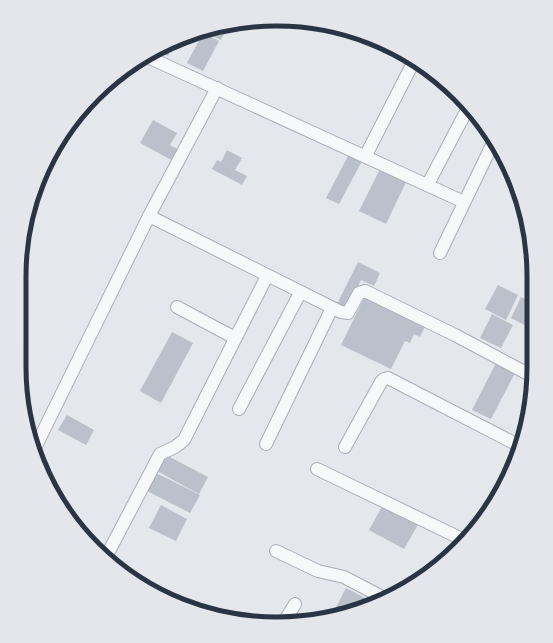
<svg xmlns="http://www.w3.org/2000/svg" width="553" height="643" font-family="Overpass,sans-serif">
<rect width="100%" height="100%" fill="#e4e7ec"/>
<g fill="#bbc0ca">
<path d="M227 28 221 40 207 34 209 31Z"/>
<path d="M203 33 219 41 203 71 187 63Z"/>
<path d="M173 44 168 56 160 52Z"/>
<path d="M153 120 177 133 170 145 183 152 177 163 140 143Z"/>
<path d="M227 150 242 158 235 170 247 176 242 185 212 169 217 160 221 162Z"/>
<path d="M349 154 362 161 339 204 326 198Z"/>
<path d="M380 169 406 182 386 224 359 211Z"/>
<path d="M358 262 380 273 374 286 361 280 347 309 337 304Z"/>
<path d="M498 285 518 295 506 320 485 309Z"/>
<path d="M366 294 426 324 420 337 414 334 410 343 405 341 391 369 341 345Z"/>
<path d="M521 297 534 303V330L511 318Z"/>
<path d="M492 314 513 325 501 348 480 338Z"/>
<path d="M172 332 193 343 161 403 140 391Z"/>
<path d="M498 359 517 369 491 419 472 410Z"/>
<path d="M67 415 94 430 86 445 58 430Z"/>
<path d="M166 455 208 477 199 494 157 471Z"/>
<path d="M156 473 200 495 190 513 147 491Z"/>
<path d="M384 503 419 523 404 549 369 530Z"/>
<path d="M161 505 187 519 176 541 149 528Z"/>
<path d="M346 588 367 599 369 595 379 601 359 610 335 616 332 615Z"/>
</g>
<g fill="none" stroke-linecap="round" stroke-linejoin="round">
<g stroke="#a9aeb7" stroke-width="14">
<g id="minor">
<path d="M150 58 464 202"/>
<path d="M366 155 413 63"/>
<path d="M428 184 469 106"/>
<path d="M149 216 217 88"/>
<path d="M440 253 492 145"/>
<path d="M177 307 235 338"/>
<path d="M239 409 300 293"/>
<path d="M266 444 332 308"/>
<path d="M345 447 381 382 384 379 388 378 518 445"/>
<path d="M34 450 149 216 341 312 348 313 359 293 365 291 455 335 532 376"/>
<path d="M317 469 464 540"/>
<path d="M276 551 318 571 344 577 384 598"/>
<path d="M106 557 160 454 175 447 184 440 267 276"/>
<path d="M284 622 295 604"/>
</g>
</g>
<use href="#minor" stroke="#f7f8fa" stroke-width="12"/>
</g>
<path d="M0 0H553V643H0ZM276 26H277A250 250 0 0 1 527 276V367A250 250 0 0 1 277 617H276A250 250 0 0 1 26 367V276A250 250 0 0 1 276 26Z" fill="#e4e6eb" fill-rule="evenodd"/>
<path fill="none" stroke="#2b3445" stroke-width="5" d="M276 26H277A250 250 0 0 1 527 276V367A250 250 0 0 1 277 617H276A250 250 0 0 1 26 367V276A250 250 0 0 1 276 26Z"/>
</svg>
